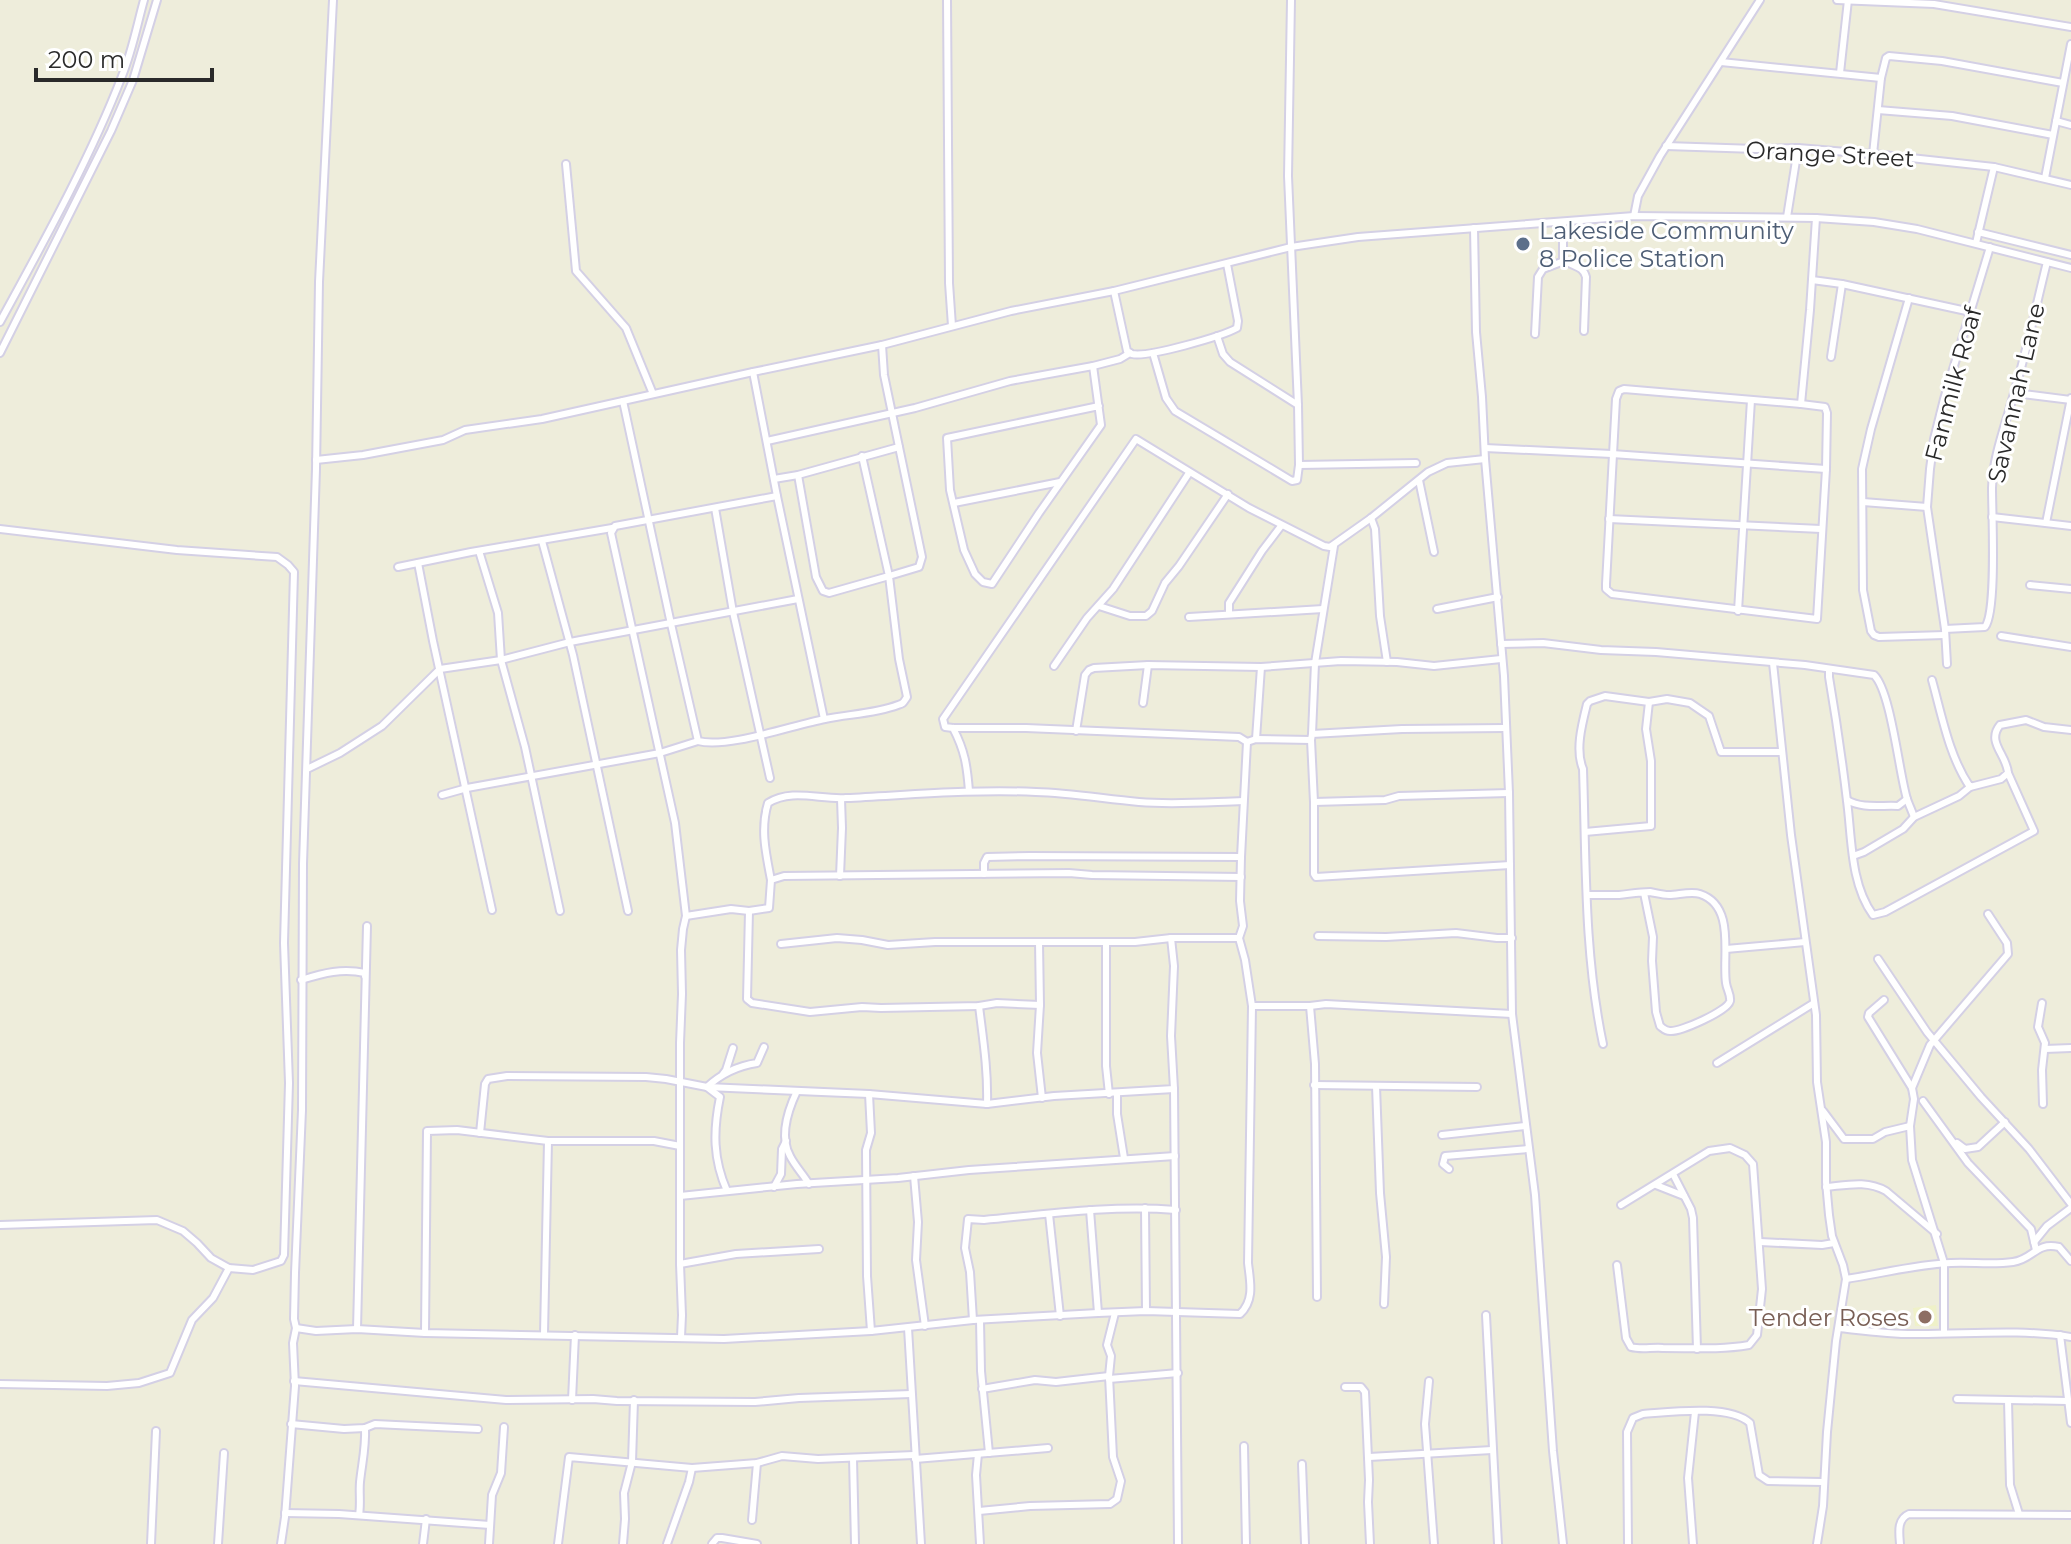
<svg xmlns="http://www.w3.org/2000/svg" width="2071" height="1544" font-family="Montserrat,sans-serif">
<rect width="100%" height="100%" fill="#eeeddb"/>
<path fill="#eff1c8" d="M1936 1305 1938 1326H1915L1913 1308Z"/>
<g fill="none" stroke-linecap="round" stroke-linejoin="round">
<g stroke="#d4d0e5" stroke-width="10">
<g id="minor">
<path d="M947 0 949 283 952 326"/>
<path d="M1837 0 1934 4 2071 27"/>
<path d="M1721 62 1881 78 1886 58 1889 56 1942 61 2063 83"/>
<path d="M1840 73 1848 0"/>
<path d="M1878 110 1952 116 2053 135"/>
<path d="M2056 121 2071 125"/>
<path d="M1666 146 1756 149 1798 148 1883 155 1994 167 2071 185"/>
<path d="M1873 154 1881 78"/>
<path d="M566 164 576 271 626 328 653 394"/>
<path d="M2045 178 2071 44"/>
<path d="M1634 216 1638 196 1660 156 1760 0"/>
<path d="M1787 217 1798 148"/>
<path d="M1563 222V258C1569 267 1583 264 1586 277L1584 331"/>
<path d="M1474 228 1476 332 1482 397 1485 459 1504 676 1509 793 1512 1014 1535 1195 1553 1451 1563 1544"/>
<path d="M1978 232 2071 255"/>
<path d="M1976 243 1994 167"/>
<path d="M1812 280 1842 284 1971 312"/>
<path d="M1114 291 1127 351C1129 352 1130 353 1132 354 1147 358 1223 336 1237 328L1238 321 1227 264"/>
<path d="M1909 298 1871 429 1862 469 1863 590 1871 631 1874 635 1879 637 1945 635"/>
<path d="M0 322C43 243 89 161 122 76 132 52 137 25 144 0"/>
<path d="M1535 334 1538 277 1543 269 1564 261"/>
<path d="M1217 336 1223 354 1230 362 1298 405"/>
<path d="M0 353 111 131 133 80 157 0"/>
<path d="M1153 353 1166 398 1175 411 1292 481 1297 480 1299 465 1298 405 1288 176 1291 0"/>
<path d="M1831 357 1842 284"/>
<path d="M1093 366 1101 425 1039 513 992 584 983 582 975 574 964 550 950 490 947 438 1099 406"/>
<path d="M753 372 777 496 824 719"/>
<path d="M1624 389 1801 404 1825 407 1827 413 1826 469 1817 619 1612 594 1606 589V584L1616 399 1619 391Z"/>
<path d="M2015 393 2071 400"/>
<path d="M623 401 671 624 698 741C727 749 793 725 825 719 849 714 874 714 898 705 904 703 903 703 907 697L899 659 889 576 919 567 922 557 884 375 882 345"/>
<path d="M1801 404 1810 310 1816 218"/>
<path d="M767 441 915 408 1010 381 1093 366 1120 359 1130 353"/>
<path d="M1485 448 1612 454 1826 469"/>
<path d="M1485 459 1447 463 1428 472 1371 518 1330 547 1324 546 1249 508 1136 439 943 719 945 727 953 728H1026L1239 737 1247 742 1256 739 1311 740 1312 734 1402 729 1505 728"/>
<path d="M316 460 363 455 443 440 465 430 542 419 753 372 882 345 1011 311 1114 291 1291 247 1358 237 1634 216 1816 218 1874 222 1917 229 2071 268"/>
<path d="M1299 465 1416 463"/>
<path d="M798 475 816 577 823 591 829 593 889 576 862 456"/>
<path d="M774 479 798 475 899 447"/>
<path d="M1419 480 1434 552"/>
<path d="M1863 502 1927 507"/>
<path d="M954 503 1060 482"/>
<path d="M715 508 733 612 770 778"/>
<path d="M1992 517 2071 526"/>
<path d="M1371 518 1375 529 1380 616 1387 662"/>
<path d="M1609 519 1821 529"/>
<path d="M2046 523 2071 398"/>
<path d="M0 529 177 550 277 557 288 565 294 572 284 943 289 1083 284 1255 281 1261 253 1270 229 1268 211 1258 197 1243 183 1231 157 1220 0 1225"/>
<path d="M542 541 573 655 628 911"/>
<path d="M479 551 498 613 501 660 525 747 560 911"/>
<path d="M418 563 433 641 492 910"/>
<path d="M398 567 471 552 612 528"/>
<path d="M2030 585 2071 589"/>
<path d="M1099 606 1130 616H1146L1152 611 1165 583 1179 566 1228 494"/>
<path d="M1437 609 1498 597"/>
<path d="M1738 611 1751 400"/>
<path d="M1229 614V603L1262 551 1281 526"/>
<path d="M1189 617 1323 609"/>
<path d="M1945 629 1985 627C1997 612 1992 514 1992 488 1993 455 2006 424 2014 393 2027 350 2036 306 2047 262"/>
<path d="M2001 636 2071 647"/>
<path d="M1501 644 1543 643 1601 650 1656 652 1805 665 1874 675C1891 691 1899 773 1907 799 1909 805 1912 811 1914 817"/>
<path d="M1773 663 1791 835 1816 1015 1817 1082 1826 1142V1182L1829 1215 1832 1236 1843 1265 1846 1279 1836 1341 1827 1432 1823 1506 1817 1544"/>
<path d="M1947 664 1945 629 1927 507 1930 469 1934 439 1944 399 1990 247"/>
<path d="M1054 666 1087 618 1113 589 1189 473"/>
<path d="M1829 670V677C1836 718 1842 759 1847 801 1852 838 1850 883 1873 915L1885 912 2034 831 2008 773"/>
<path d="M1932 680C1942 716 1949 756 1970 787L2001 779 2008 773C2007 755 1986 742 2000 725L2026 720 2044 727 2071 730"/>
<path d="M1143 703 1148 665"/>
<path d="M953 728C965 751 967 766 969 791"/>
<path d="M1076 731 1085 675 1089 670 1094 668 1148 665 1261 667 1341 661 1397 662 1434 666 1501 659"/>
<path d="M1312 734 1315 663 1334 546"/>
<path d="M1256 739 1261 667"/>
<path d="M1311 740 1314 802V874L1316 877 1510 865"/>
<path d="M307 769 340 753 382 726 440 669 501 660 570 642 798 599"/>
<path d="M442 795 467 788 660 753 698 741"/>
<path d="M1847 800C1862 809 1881 805 1898 806L1907 799"/>
<path d="M1314 802 1385 800 1399 796 1509 793"/>
<path d="M1585 832 1651 826V761L1646 729 1649 702"/>
<path d="M1853 856 1864 852 1903 829 1914 817 1959 796 1970 787"/>
<path d="M984 874V863L987 857 1030 856 1241 857"/>
<path d="M840 876 842 828 841 799"/>
<path d="M771 880C766 854 760 829 768 803 792 788 820 800 846 798 909 795 972 789 1036 792 1070 793 1105 799 1139 802 1174 805 1209 802 1243 801"/>
<path d="M1588 895C1598 895 1609 895 1619 895 1629 894 1640 892 1650 892 1656 893 1662 895 1669 895 1678 895 1691 891 1700 894 1736 906 1722 956 1726 983 1727 990 1731 995 1730 1001 1728 1011 1680 1032 1670 1031 1665 1031 1664 1029 1660 1026L1656 1012 1652 961 1653 937 1644 893"/>
<path d="M749 911 769 908 771 880 784 876 1069 873 1092 875 1241 877"/>
<path d="M686 916 731 909 749 911 747 999 752 1003 810 1012 862 1007 881 1008 979 1006 997 1003 1040 1005"/>
<path d="M1318 936 1386 937 1456 933 1497 938H1512"/>
<path d="M1039 942 1040 1005 1037 1053 1042 1098"/>
<path d="M1106 942V1066L1109 1094"/>
<path d="M781 944 837 938 862 940 888 945 935 942H1135L1171 938H1239"/>
<path d="M1726 949 1805 942"/>
<path d="M1878 959 1927 1032 1981 1097 2029 1149 2071 1204"/>
<path d="M301 980C324 973 342 968 365 973V976"/>
<path d="M1884 1000 1869 1013 1868 1017 1912 1088"/>
<path d="M2042 1003 2038 1027 2045 1043 2042 1070 2043 1104"/>
<path d="M979 1006C983 1039 988 1070 987 1104"/>
<path d="M1252 1006H1310L1326 1004 1512 1014"/>
<path d="M1310 1006 1315 1064 1317 1297"/>
<path d="M1603 1044C1584 954 1586 860 1583 769 1575 750 1582 724 1587 704L1590 701 1605 696 1649 702 1667 699 1690 703 1709 716 1721 752H1782"/>
<path d="M2045 1049 2071 1048"/>
<path d="M1717 1063 1814 1003"/>
<path d="M723 1074 726 1070 733 1048"/>
<path d="M1314 1085 1477 1087"/>
<path d="M1376 1086 1380 1193 1386 1257 1384 1304"/>
<path d="M1174 1089 1178 1544"/>
<path d="M797 1091C788 1110 779 1136 790 1156 795 1166 803 1174 809 1184"/>
<path d="M1117 1093V1114L1124 1158"/>
<path d="M869 1094 871 1133 866 1150 867 1276 871 1331"/>
<path d="M1923 1101 1968 1163 2031 1229 2036 1250"/>
<path d="M1823 1111 1844 1139H1873L1885 1132 1910 1126"/>
<path d="M480 1133 485 1084 488 1079 507 1076 646 1077 666 1079 707 1087 869 1094 987 1104 1054 1096 1174 1089 1171 1036 1174 966 1171 938"/>
<path d="M1442 1135 1525 1126"/>
<path d="M1957 1143 1965 1149 1978 1147 2005 1122"/>
<path d="M1449 1169 1443 1164 1445 1156 1528 1149"/>
<path d="M1673 1174 1691 1209 1693 1218 1697 1349"/>
<path d="M914 1176 918 1222 916 1260 925 1326"/>
<path d="M1656 1185 1684 1196"/>
<path d="M774 1187 781 1174 782 1149 786 1141"/>
<path d="M1826 1187C1847 1185 1867 1180 1886 1191L1937 1234"/>
<path d="M727 1191C713 1159 713 1131 720 1097L707 1087C722 1073 737 1066 757 1063L764 1047"/>
<path d="M680 1196 797 1184 898 1178 969 1170 1175 1156"/>
<path d="M1145 1208 1146 1311"/>
<path d="M1090 1210 1098 1313"/>
<path d="M1049 1214 1060 1316"/>
<path d="M1760 1242 1822 1245 1834 1243"/>
<path d="M2034 1242 2047 1226 2071 1208"/>
<path d="M680 1264 736 1254 819 1249"/>
<path d="M1617 1265 1626 1338 1631 1347C1641 1350 1652 1347 1663 1348 1693 1348 1720 1350 1749 1345L1757 1335 1762 1289 1753 1164 1745 1155 1730 1148 1709 1151 1621 1205"/>
<path d="M1846 1279C1879 1274 1919 1264 1951 1263 1972 1262 1993 1265 2013 1262 2034 1259 2035 1242 2059 1247L2071 1261"/>
<path d="M1486 1315 1498 1544"/>
<path d="M973 1320 970 1272 965 1248 968 1219 984 1220C1047 1214 1112 1205 1176 1210"/>
<path d="M980 1320 981 1371 989 1453"/>
<path d="M296 1328 316 1331 357 1329 425 1333 724 1339 871 1331 973 1320 1098 1313 1146 1311 1240 1314C1255 1300 1250 1281 1248 1263L1252 1006 1245 960 1239 938 1243 926 1240 901 1241 857 1247 742"/>
<path d="M908 1328 921 1544"/>
<path d="M1839 1328C1866 1331 1894 1335 1920 1334 1970 1334 2022 1329 2071 1337"/>
<path d="M357 1329 367 926"/>
<path d="M425 1333 427 1131 457 1130 548 1141H654L680 1146"/>
<path d="M1944 1333V1263L1912 1160 1910 1126 1914 1099 1912 1088 1930 1045 2008 954 2007 943 1988 914"/>
<path d="M544 1334 548 1141"/>
<path d="M2060 1335 2071 1423"/>
<path d="M681 1337 682 1315 680 1264V1043L682 994 681 950 683 929 686 916 675 823 611 533 615 526 777 496"/>
<path d="M1109 1379 1178 1373"/>
<path d="M294 1381 506 1400 593 1399 617 1401 755 1402 799 1398 911 1394"/>
<path d="M1429 1381 1425 1424 1434 1544"/>
<path d="M0 1384 107 1386 139 1383 170 1373 192 1320 213 1298 229 1268"/>
<path d="M1345 1387H1361L1365 1392 1369 1480 1368 1502 1370 1544"/>
<path d="M982 1389 1035 1380 1056 1382 1109 1376"/>
<path d="M1957 1399 2067 1401"/>
<path d="M572 1400 575 1335"/>
<path d="M2008 1400 2010 1485 2019 1514"/>
<path d="M291 1424 344 1429 365 1428 375 1424 478 1429"/>
<path d="M1244 1446 1246 1544"/>
<path d="M978 1454 976 1475 980 1544"/>
<path d="M1369 1457 1492 1450"/>
<path d="M853 1458 855 1544"/>
<path d="M915 1459 1048 1448"/>
<path d="M1302 1464 1305 1544"/>
<path d="M979 1511 1030 1506 1110 1504 1117 1499 1121 1481 1113 1457 1109 1376 1111 1356 1107 1345 1115 1313"/>
<path d="M285 1513 339 1514 490 1525"/>
<path d="M359 1515C361 1504 359 1493 360 1482 362 1463 366 1447 365 1428"/>
<path d="M752 1520 757 1463"/>
<path d="M151 1544 156 1431"/>
<path d="M218 1544 224 1453"/>
<path d="M281 1544 285 1517 295 1386 293 1343 296 1328 294 1319 295 1273 302 1110 303 864 316 469 319 282 333 0"/>
<path d="M423 1544 426 1519"/>
<path d="M489 1544 492 1495 501 1473 504 1427"/>
<path d="M558 1544 569 1457 692 1468 757 1463 782 1456 818 1459 914 1455"/>
<path d="M623 1544 625 1519 624 1493 632 1462 634 1400"/>
<path d="M667 1544 689 1482 692 1468"/>
<path d="M712 1544 717 1538H722L757 1544"/>
<path d="M1628 1544 1627 1432 1633 1418 1643 1414C1671 1412 1729 1404 1750 1423L1759 1475 1768 1481 1823 1482"/>
<path d="M1693 1544 1688 1478 1695 1412"/>
<path d="M1900 1544C1899 1532 1897 1519 1909 1514L2071 1515"/>
</g>
</g>
<use href="#minor" stroke="#fff" stroke-width="6"/>
</g>
<circle fill="#5c6f8a" stroke="#fff" stroke-width="3" cx="1523" cy="244" r="8"/>
<circle fill="#8d6e63" stroke="#fff" stroke-width="3" cx="1925" cy="1317" r="8"/>
<g text-anchor="middle" dominant-baseline="central" stroke-width="6" stroke-linejoin="round" paint-order="stroke">
<g font-size="24" fill="#2a2a2a" stroke="#fff">
<text transform="translate(1830 154) rotate(3)">Orange Street</text>
<text transform="translate(1953 384) rotate(-75)">Fanmilk Roaf</text>
<text transform="translate(2016 393) rotate(-77)">Savannah Lane</text>
</g>
<g font-size="24" fill="#4e5e75" stroke="#fff" text-anchor="start">
<text x="1539" y="230">Lakeside Community<tspan x="1539" dy="28">8 Police Station</tspan></text>
</g>
<g font-size="24" fill="#785e54" stroke="#fff" text-anchor="end">
<text x="1909" y="1317">Tender Roses</text>
</g>
</g>
<path d="M36 68v12h176v-12" fill="none" stroke="#2a2a2a" stroke-width="4"/>
<text x="48" y="68" font-size="24" fill="#2a2a2a" stroke="#ffffff" stroke-width="6" paint-order="stroke">200 m</text>
</svg>
